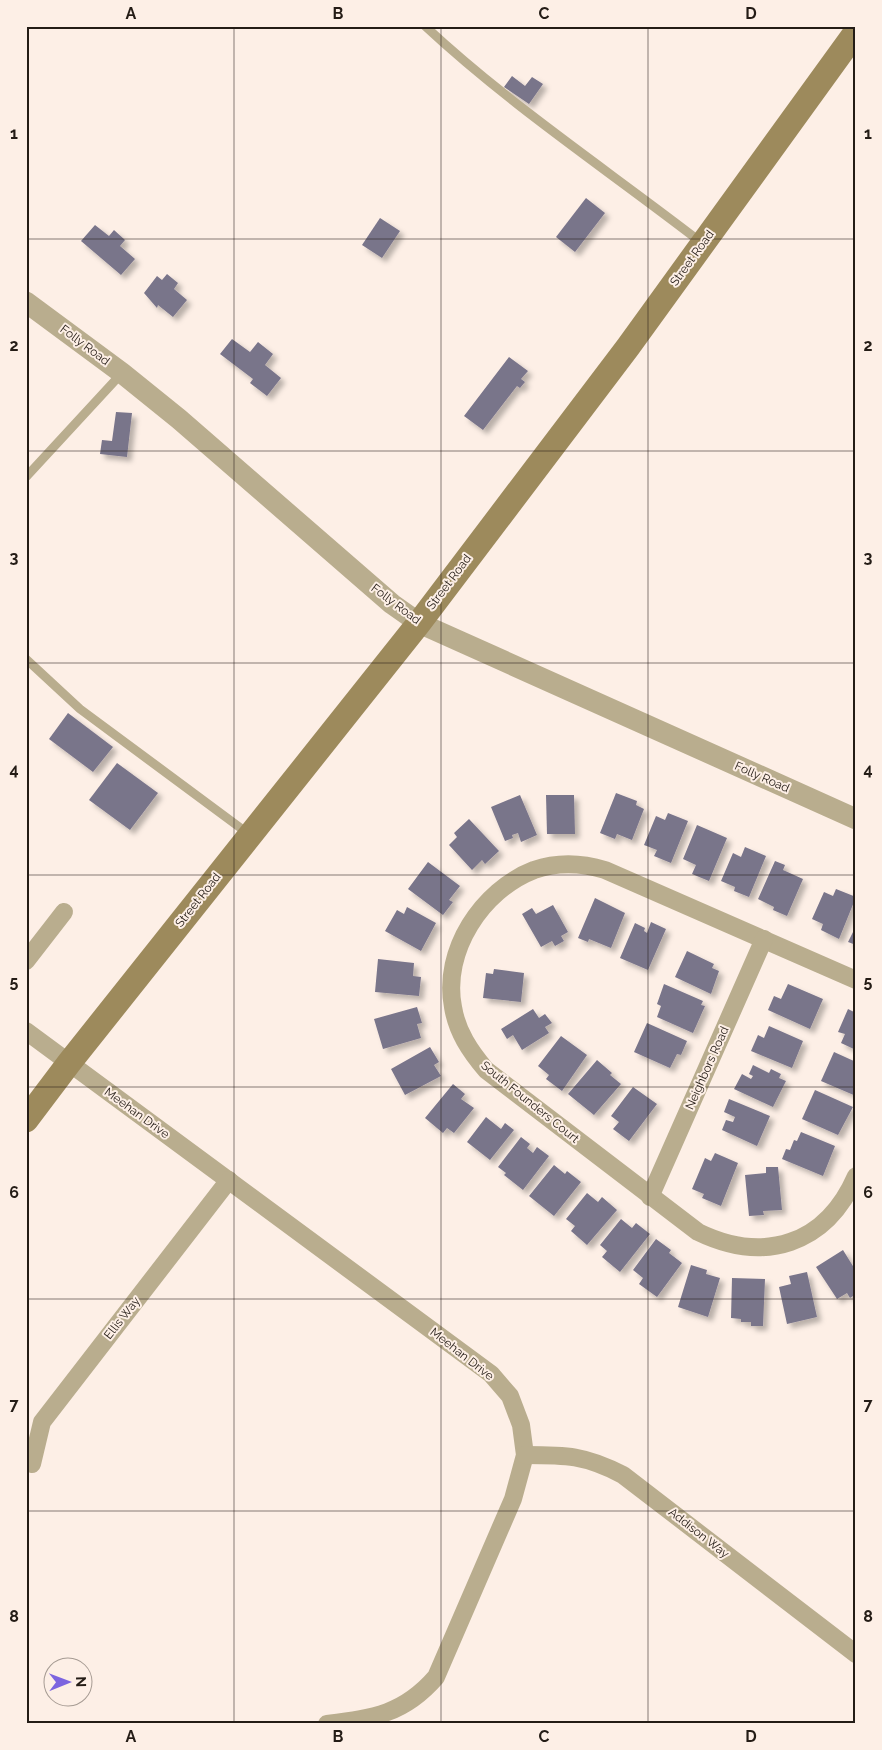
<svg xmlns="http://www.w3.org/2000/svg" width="882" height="1750" font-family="Raleway,sans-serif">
<defs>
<filter id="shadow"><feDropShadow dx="4.5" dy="4.5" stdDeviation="2.5" flood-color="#0004"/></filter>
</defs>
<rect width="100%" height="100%" fill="#fdefe6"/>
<g fill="#79748a" filter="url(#shadow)">
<path d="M512 76 525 86 532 77 543 84 529 104 504 87Z"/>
<path d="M586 198 605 213 575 252 556 237Z"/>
<path d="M380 218 400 231 382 258 362 245Z"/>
<path d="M95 225 109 236 114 230 125 240 120 246 135 259 121 275 81 241Z"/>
<path d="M167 274 178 283 174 289 187 300 173 317 158 305 157 308 144 293 157 276 162 280Z"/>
<path d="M232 339 250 352 258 342 273 354 265 365 281 378 267 396 250 383 253 379 220 354Z"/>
<path d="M509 357 528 371 521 379 525 382 520 388 517 386 483 430 464 416Z"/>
<path d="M116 412 132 413 127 457 100 454 102 440 112 441Z"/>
<path d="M68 713 113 747 93 772 49 739Z"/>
<path d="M117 763 158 793 130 830 89 800Z"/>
<path d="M616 793 637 801 636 805 644 809 632 840 617 834 615 839 600 833Z"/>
<path d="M520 795 537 835 521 842 518 833 512 835 513 838 505 841 491 807Z"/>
<path d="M546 795H574L575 834H547Z"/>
<path d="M668 813 688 821 671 863 654 856 657 850 644 845 656 816 665 820Z"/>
<path d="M469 819 499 851 485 864 482 860 472 870 449 845 457 837 454 833Z"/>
<path d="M697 825 727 838 709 881 692 874 696 865 683 859Z"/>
<path d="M745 847 766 856 749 897 734 891 735 887 721 881 733 853 741 857Z"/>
<path d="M775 861 785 865 783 870 803 879 787 916 773 910 774 907 758 899Z"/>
<path d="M428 862 460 886 449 900 453 902 443 915 408 889Z"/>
<path d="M836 889 856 897 839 939 821 930 823 924 812 919 824 892 833 896Z"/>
<path d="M595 898 625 913 611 948 589 939 588 942 578 938Z"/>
<path d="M553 905 568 932 561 936 564 941 555 946 552 941 541 947 522 914 532 908 536 914Z"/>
<path d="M407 907 436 923 421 951 385 931 397 910 404 914Z"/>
<path d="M651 922 666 929 648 970 620 958 635 923 645 928 644 931 647 933Z"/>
<path d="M856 926V945L848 942Z"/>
<path d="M687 951 714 964 712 968 719 971 711 994 675 977Z"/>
<path d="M378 959 414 963 413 976 421 977 419 996 375 992Z"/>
<path d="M494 969 524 973 521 1002 483 998 486 973 493 974Z"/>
<path d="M664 984 703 1001 701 1005 705 1006 693 1033 657 1017 661 1006 657 1004Z"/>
<path d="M788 984 823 999 810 1029 768 1010 774 996 781 999Z"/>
<path d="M417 1007 422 1023 417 1024 421 1038 383 1049 374 1019Z"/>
<path d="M533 1009 539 1018 545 1014 552 1023 545 1027 549 1033 522 1050 513 1035 507 1039 501 1029Z"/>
<path d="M848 1009 856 1013V1050L841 1043 845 1034 838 1032Z"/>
<path d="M647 1023 687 1041 681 1055 677 1054 670 1068 634 1052Z"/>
<path d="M769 1026 803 1041 792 1068 751 1051 758 1035 764 1038Z"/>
<path d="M561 1036 587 1055 562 1091 546 1079 549 1075 538 1066Z"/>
<path d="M430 1047 439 1062 434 1065 441 1076 405 1095 391 1069Z"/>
<path d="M834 1052 856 1062V1096L821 1081Z"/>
<path d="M597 1060 612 1073 610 1075 621 1084 594 1115 568 1094Z"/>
<path d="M753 1065 769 1073 771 1069 781 1074 779 1078 786 1081 773 1107 734 1089 742 1074 751 1079 753 1076 749 1074Z"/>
<path d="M453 1084 465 1094 461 1099 474 1108 454 1133 447 1128 443 1133 425 1118Z"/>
<path d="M633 1087 657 1104 629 1141 613 1129 619 1122 611 1116Z"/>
<path d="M815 1090 853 1107 838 1135 802 1119Z"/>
<path d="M729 1099 770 1116 757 1146 722 1130 726 1120 733 1122 735 1117 724 1112Z"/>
<path d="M486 1117 501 1129 505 1123 514 1130 490 1160 467 1142Z"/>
<path d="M801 1132 835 1146 823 1176 782 1159 786 1149 790 1150 794 1140 797 1141Z"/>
<path d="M521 1137 530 1144 527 1148 533 1153 537 1147 549 1156 523 1190 504 1175 506 1173 498 1167Z"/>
<path d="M715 1153 738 1163 721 1206 702 1198 704 1194 692 1189 705 1158 711 1161Z"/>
<path d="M554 1165 565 1174 567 1171 581 1182 554 1216 529 1196Z"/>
<path d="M766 1167H778L782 1210 763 1211 764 1215 749 1216 745 1175 766 1173Z"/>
<path d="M587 1193 598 1202 602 1197 617 1210 587 1245 571 1231 575 1226 566 1219Z"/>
<path d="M621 1219 632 1228 636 1223 650 1234 620 1272 602 1257 607 1251 600 1245Z"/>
<path d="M656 1239 671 1250 669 1253 682 1263 657 1297 639 1284 643 1278 633 1270Z"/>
<path d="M843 1250 856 1271V1294L850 1298 847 1293 837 1299 816 1267Z"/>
<path d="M691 1265 707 1270 706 1274 720 1278 708 1317 678 1307Z"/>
<path d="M807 1272 817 1317 787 1324 779 1287 791 1284 789 1276Z"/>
<path d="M732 1278 765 1279 763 1326H751V1322H741V1319L731 1318Z"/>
</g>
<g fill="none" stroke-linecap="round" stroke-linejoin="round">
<g stroke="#b9ad8e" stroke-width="9">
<path d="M425 26C511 106 609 171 702 243"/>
<path d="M26 477 122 373"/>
<path d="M26 659 80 709 250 835"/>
</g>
<g stroke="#b9ad8e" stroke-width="18">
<path d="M26 961 64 912"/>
<path d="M856 980 605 870C582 863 557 862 534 870 482 890 442 951 453 1007 457 1032 470 1051 486 1070L698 1232C764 1264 826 1245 856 1176"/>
<path d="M26 1031 491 1374 510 1396 521 1425 525 1455 513 1499 436 1677C404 1714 374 1718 327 1724"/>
<path d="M650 1197 764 939"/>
<path d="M525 1455C566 1455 585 1455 623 1475L856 1654"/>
<path d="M32 1464 42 1422 229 1180"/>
</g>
<path stroke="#b9ad8e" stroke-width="21" d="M26 302 122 373 179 419 392 604 419 623 856 819"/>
<path stroke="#9d8a5c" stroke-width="25" d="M26 1120 69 1063 419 623 628 347 856 32"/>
</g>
<path fill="none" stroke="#241c16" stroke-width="1" stroke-opacity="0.55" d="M234 26V1724M441 26V1724M648 26V1724M26 239H856M26 451H856M26 663H856M26 875H856M26 1087H856M26 1299H856M26 1511H856"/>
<g text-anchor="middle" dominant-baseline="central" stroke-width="4" stroke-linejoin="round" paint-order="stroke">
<g font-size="12" fill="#241c16" stroke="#fdefe6">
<text transform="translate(692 258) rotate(-54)">Street Road</text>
<text transform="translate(85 345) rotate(37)">Folly Road</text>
<text transform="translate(449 582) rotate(-53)">Street Road</text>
<text transform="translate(396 604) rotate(37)">Folly Road</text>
<text transform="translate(762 777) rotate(24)">Folly Road</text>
<text transform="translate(198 900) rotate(-52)">Street Road</text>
<text transform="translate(707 1068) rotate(-66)">Neighbors Road</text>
<text transform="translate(530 1102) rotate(39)">South Founders Court</text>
<text transform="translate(137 1113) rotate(36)">Meehan Drive</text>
<text transform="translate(122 1318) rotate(-52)">Ellis Way</text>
<text transform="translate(462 1354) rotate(38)">Meehan Drive</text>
<text transform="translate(699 1533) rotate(38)">Addison Way</text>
</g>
</g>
<rect width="882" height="1750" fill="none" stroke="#fdefe6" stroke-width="55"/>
<g transform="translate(68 1682) rotate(89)"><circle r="24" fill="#fdefe6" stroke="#a69b93"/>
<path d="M0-4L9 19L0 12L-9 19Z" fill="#7c64df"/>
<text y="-8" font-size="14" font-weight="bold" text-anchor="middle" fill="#241c16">N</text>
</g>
<rect x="28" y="28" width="826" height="1694" fill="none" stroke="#241c16" stroke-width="2"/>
<g font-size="16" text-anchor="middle" font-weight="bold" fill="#241c16">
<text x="131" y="19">A</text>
<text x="338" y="19">B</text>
<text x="544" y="19">C</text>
<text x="751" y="19">D</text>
<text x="14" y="139">1</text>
<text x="868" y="139">1</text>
<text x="14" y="351">2</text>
<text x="868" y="351">2</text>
<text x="14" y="563">3</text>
<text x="868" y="563">3</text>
<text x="14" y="775">4</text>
<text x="868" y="775">4</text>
<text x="14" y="987">5</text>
<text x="868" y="987">5</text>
<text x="14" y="1198">6</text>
<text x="868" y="1198">6</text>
<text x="14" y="1410">7</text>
<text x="868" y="1410">7</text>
<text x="14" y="1622">8</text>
<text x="868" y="1622">8</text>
<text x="131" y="1742">A</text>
<text x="338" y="1742">B</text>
<text x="544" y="1742">C</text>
<text x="751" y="1742">D</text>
</g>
</svg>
